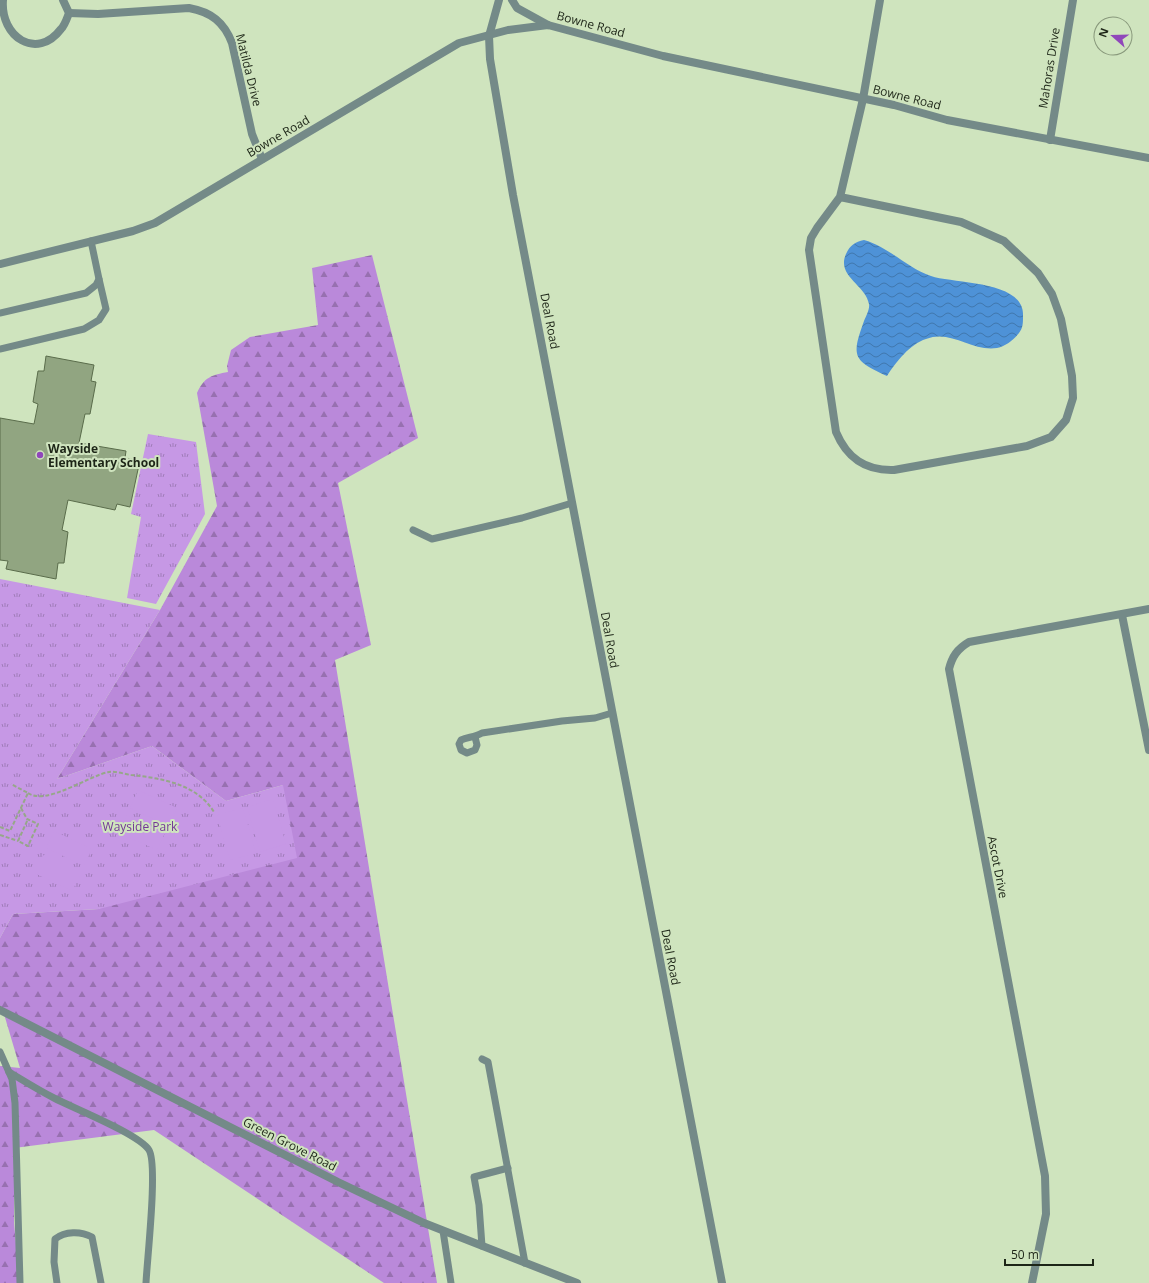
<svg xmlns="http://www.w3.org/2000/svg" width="1149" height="1283" font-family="'Open Sans',sans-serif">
<defs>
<pattern id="forest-firs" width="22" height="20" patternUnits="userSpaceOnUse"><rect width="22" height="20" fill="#ba89da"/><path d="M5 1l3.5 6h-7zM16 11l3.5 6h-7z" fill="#9770b0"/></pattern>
<pattern id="park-tufts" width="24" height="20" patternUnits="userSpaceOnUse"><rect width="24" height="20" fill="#c698e5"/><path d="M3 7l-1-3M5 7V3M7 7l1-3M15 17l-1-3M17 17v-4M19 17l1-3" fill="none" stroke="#a07cb9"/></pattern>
<pattern id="water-waves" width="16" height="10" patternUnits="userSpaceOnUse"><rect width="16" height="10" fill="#4e92d7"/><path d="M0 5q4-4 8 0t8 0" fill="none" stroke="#4077ad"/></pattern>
</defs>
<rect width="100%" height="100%" fill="#cfe4be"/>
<path fill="url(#forest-firs)" d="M372 255 418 438 338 483 371 645 335 660 437 1283H384L154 1130 14 1148V1223L20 1283H0V1066L20 1068 4 1014 0 1011V938L13 914 99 909 283 785 226 801 152 746 57 779 160 610 217 506 197 393C204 377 212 375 228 372L227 366 231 350 250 337 318 325 312 268Z"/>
<g fill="url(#park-tufts)">
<path d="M148 434 196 442 205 514 156 604 127 598 141 517 131 514Z"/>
<path d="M0 579 160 610 57 779 152 746 226 801 283 785 297 858 99 909 13 914 0 938Z"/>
</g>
<g fill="#c698e5">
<path d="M138 790 177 808 169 826 130 808Z"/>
<path d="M273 799 286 844 260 852 247 807Z"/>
<path d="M243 808 256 853 230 860 217 815Z"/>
<path d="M127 815 165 833 157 850 119 833Z"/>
<path d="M54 831 92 849 84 866 46 848Z"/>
<path d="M43 855 81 874 72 891 34 873Z"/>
</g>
<path fill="url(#water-waves)" d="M864 240C889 247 907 268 931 276 954 284 1025 280 1023 316 1023 323 1023 328 1019 333 1013 340 1006 346 997 348 972 352 951 329 926 339 910 344 896 362 887 376 853 360 851 357 864 321 866 316 870 309 869 304 866 285 836 276 846 254 850 245 855 242 864 240Z"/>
<path fill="#91a581" stroke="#5a6c4b" d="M46 356 94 365 91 381 96 382 90 414H85L79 443 126 451 125 458 140 460 130 507 117 504 115 510 68 500 62 530 68 532 64 563H58L56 579 6 569 8 561 0 560V418L34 424 38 404 33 402 38 371H44Z"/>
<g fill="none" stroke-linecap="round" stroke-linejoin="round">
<g stroke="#96a789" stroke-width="2" stroke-dasharray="4 2" stroke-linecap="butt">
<path d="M28 793C46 806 90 775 109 772 116 771 124 774 131 775 161 778 197 784 214 812"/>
<path d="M21 808 27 819 38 824 28 846 18 841 28 819"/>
<path d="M0 827 10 831 28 793 11 784"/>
<path d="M0 835 18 841"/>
</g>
<g stroke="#748a88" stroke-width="7">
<path d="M0 313 86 293 96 285 99 279 91 241"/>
<path d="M0 349 84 329 99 320 106 309 99 279"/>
<path d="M413 530 432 539 522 518 572 503"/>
<path d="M475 737 477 745 475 750 467 753 461 750 459 744 461 740C468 737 475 737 482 733L562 721 595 718 612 713"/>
<path d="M0 1052 12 1079 15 1103 20 1283"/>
<path d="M482 1059 488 1062 525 1263"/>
<path d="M9 1072C24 1081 38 1090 54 1098 73 1108 139 1134 149 1150 158 1165 147 1260 146 1283"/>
<path d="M443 1231 451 1283"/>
<path d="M482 1246 479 1205 474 1177 508 1168"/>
<path d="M57 1283 54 1262 55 1239C65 1231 81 1231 92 1237L101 1283"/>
</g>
<g stroke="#748a88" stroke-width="8">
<path d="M3 0C0 37 37 61 61 29 65 25 67 18 69 13L63 0"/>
<path d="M69 13 98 14 189 8C211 12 224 22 232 43L252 134 262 159"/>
<path d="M1050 140 1073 0"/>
<path d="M840 197 961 222 1004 241 1038 273 1052 294 1061 319 1072 376 1073 398 1066 420 1051 437 1027 446 894 470C865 471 847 458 836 432L809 250 811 238 817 228 840 197 863 99 880 0"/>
<path d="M1122 615 1149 750"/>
<path d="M1032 1283 1046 1214 1045 1176 949 669C952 657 957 649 969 642L1149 609"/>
</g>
<g stroke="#748a88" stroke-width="8">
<path d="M499 0 489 36 490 59 513 195 722 1283"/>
<path d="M512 0 517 8 548 25"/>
<path d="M0 264 133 231 155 223 459 43 508 30 548 25 663 56 894 105 947 120 1149 158"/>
<path d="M0 1010 338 1182 424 1223 577 1283"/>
</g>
</g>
<circle fill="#9047ba" stroke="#cfe4be" stroke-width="1.5" cx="40" cy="455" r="4"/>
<g text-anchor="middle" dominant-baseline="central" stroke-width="4" stroke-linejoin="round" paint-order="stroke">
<g font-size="12" fill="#1d2517" stroke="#cfe4be">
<text transform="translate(591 24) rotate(15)">Bowne Road</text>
<text transform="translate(1049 68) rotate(-81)">Mahoras Drive</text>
<text transform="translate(249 70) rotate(76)">Matilda Drive</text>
<text transform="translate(907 97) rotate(14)">Bowne Road</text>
<text transform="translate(278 136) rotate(-30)">Bowne Road</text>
<text transform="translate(550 321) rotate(79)">Deal Road</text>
<text transform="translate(610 640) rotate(80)">Deal Road</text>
<text transform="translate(998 867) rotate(79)">Ascot Drive</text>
<text transform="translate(671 957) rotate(79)">Deal Road</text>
<text transform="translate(290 1144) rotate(27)">Green Grove Road</text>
</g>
<g font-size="12" font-weight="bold" fill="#1d2517" stroke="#cfe4be" text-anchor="start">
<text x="48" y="448">Wayside<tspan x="48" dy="14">Elementary School</tspan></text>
</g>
<g font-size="12" fill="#733796" stroke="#cfe4be">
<text x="140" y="826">Wayside Park</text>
</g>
</g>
<g transform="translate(1113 36) rotate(290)"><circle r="19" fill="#cfe4be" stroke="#88987b"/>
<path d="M0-3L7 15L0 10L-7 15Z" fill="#9047ba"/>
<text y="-6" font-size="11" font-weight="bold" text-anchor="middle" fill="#1d2517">N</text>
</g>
<path d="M1005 1259v6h88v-6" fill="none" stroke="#1d2517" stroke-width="2"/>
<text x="1011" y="1259" font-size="12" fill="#1d2517" stroke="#cfe4be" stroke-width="3" paint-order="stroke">50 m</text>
</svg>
